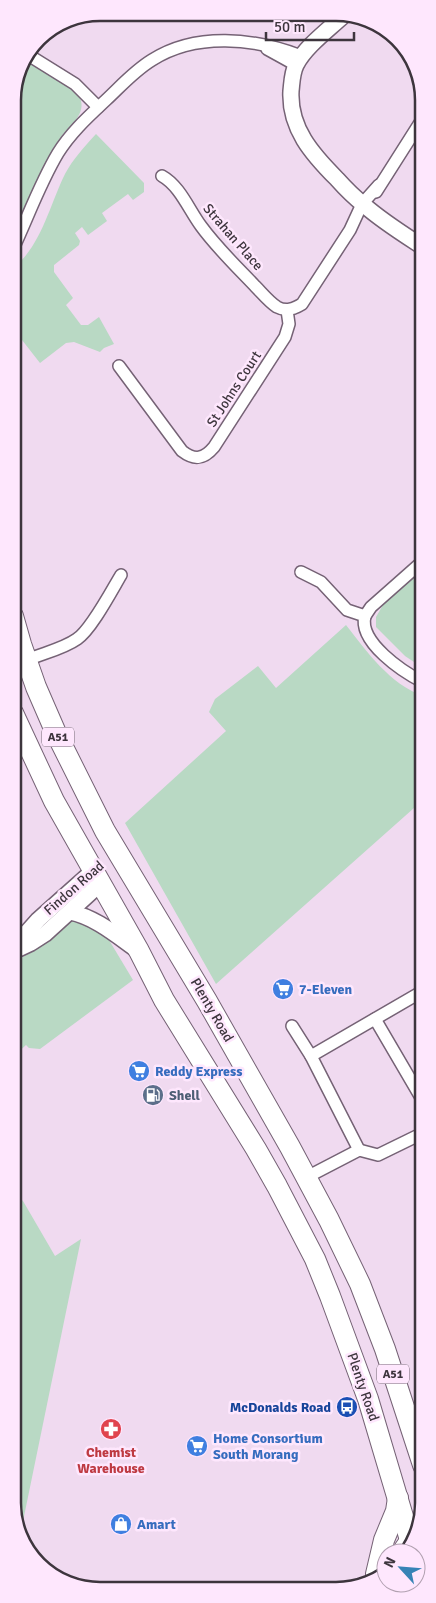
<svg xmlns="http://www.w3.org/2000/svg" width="436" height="1603" font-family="Signika,sans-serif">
<rect width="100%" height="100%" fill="#f0daf0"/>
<g fill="#b9d9c4">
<path d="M28 60C41 68 75 86 80 98 87 114 69 126 61 137 43 163 31 194 18 222L13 230V95Z"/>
<path d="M96 134 144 183V192L133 200 128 194 102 213 107 221 88 235 82 227 75 233 80 241 79 245 54 265V272L73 298 66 305 81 325H88L99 317 114 344 104 348 100 352 74 342 66 343 40 363 22 340 13 348V268C41 247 50 204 65 174 73 159 85 146 96 134Z"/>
<path d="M423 569V668L405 656 376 627V617L383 605Z"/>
<path d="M346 625C367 652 390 684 423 696V800L216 984 125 823 226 731 209 712 215 699 258 666 276 688Z"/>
<path d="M72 920 95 927 109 940 133 980 40 1049 29 1048 26 1045 13 1057V965L61 926Z"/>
<path d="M13 1191 23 1201 55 1256 81 1239 21 1531 13 1515Z"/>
</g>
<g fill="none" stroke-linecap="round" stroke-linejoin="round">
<g stroke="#756275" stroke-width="14">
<g id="minor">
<path d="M267 49 296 65"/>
<path d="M30 56 75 84 98 107"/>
<path d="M162 176C180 186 189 210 201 226 217 248 237 267 255 286 262 293 269 302 277 307 286 312 294 309 302 304L350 230 362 204 379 185"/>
<path d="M376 192 423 118"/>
<path d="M13 249C28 217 40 183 58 153 71 132 89 116 106 100 121 86 134 71 152 60 196 32 254 38 301 56"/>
<path d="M119 366 182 451C195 461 204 459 214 447L285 337 289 324 287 310"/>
<path d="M301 572 321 582 347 610 365 616C358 642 403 672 423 682"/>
<path d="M365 616 371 607 423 561"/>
<path d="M27 660C43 653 63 649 77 639 91 630 112 590 121 575"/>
<path d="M375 1019 423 1101"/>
<path d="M292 1026 311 1056"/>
<path d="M359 1150 311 1056 423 991"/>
<path d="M307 1177 359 1150 378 1155 423 1133"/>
</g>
</g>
<g stroke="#756275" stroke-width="18">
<g id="tertiary">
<path d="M343 16C328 30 305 47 296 65 292 73 292 82 291 91 289 128 312 154 337 179 345 188 354 197 364 205 382 221 403 234 423 247"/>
<path d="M70 912C95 917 116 935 137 950"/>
<path d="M13 948 38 920 93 871"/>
<path d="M14 951 31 943 45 934 101 883"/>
</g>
</g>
<g stroke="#756275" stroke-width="21">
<path id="primary" d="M401 1553 412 1537"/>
</g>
<g stroke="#756275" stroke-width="22">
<g id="trunk">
<path d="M13 616 21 644 36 687 56 733 105 831 207 1001 290 1147 329 1220 360 1284 385 1349 423 1465"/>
<path d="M13 713 54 801 139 951 164 1000 256 1149 277 1186 315 1259 330 1296 368 1399 410 1540"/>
<path d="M376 1574 384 1540 396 1511 398 1498"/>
</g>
</g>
<use href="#minor" stroke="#fff" stroke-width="11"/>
<use href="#tertiary" stroke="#fff" stroke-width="15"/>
<use href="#primary" stroke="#fff" stroke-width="19"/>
<use href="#trunk" stroke="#fff" stroke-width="20"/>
</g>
<defs>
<g id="supermarket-disc" transform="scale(1.125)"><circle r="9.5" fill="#3f7fe0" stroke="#fee7fd"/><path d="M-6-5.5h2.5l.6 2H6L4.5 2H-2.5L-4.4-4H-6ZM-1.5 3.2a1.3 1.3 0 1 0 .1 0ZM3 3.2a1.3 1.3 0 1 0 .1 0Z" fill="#fff"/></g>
<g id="fuel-disc" transform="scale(1.125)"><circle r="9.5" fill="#5c6f8a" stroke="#fee7fd"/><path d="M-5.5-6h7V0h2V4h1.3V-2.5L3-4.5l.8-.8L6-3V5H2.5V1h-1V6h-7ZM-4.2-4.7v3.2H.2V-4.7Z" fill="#fff"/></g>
<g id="bus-disc" transform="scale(1.125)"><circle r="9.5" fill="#1a4fb4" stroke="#fee7fd"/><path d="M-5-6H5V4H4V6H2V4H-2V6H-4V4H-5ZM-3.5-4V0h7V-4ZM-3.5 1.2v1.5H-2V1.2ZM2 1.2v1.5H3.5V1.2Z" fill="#fff"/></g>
<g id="pharmacy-disc" transform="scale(1.125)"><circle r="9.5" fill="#e0444e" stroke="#fee7fd"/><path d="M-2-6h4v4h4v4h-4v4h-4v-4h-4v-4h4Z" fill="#fff"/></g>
<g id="shop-disc" transform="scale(1.125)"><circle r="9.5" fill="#3f7fe0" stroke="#fee7fd"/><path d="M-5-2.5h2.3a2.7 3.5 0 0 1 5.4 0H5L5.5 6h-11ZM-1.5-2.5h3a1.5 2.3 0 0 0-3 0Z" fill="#fff"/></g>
</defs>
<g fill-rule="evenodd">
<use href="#supermarket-disc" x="283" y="989"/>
<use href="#supermarket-disc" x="139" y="1071"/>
<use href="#fuel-disc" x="153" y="1095"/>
<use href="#bus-disc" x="347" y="1407"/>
<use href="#pharmacy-disc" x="111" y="1429"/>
<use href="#supermarket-disc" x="197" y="1446"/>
<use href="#shop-disc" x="121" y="1524"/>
</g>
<g text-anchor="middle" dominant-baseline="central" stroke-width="5" stroke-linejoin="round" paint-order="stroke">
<g fill="#fee7fd" stroke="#776a77" stroke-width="1">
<rect x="42" y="727.5" width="32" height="19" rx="4"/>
<rect x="377" y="1364.5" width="32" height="19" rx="4"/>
</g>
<g font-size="12" font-weight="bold" fill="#3d353d">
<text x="58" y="737">A51</text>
<text x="393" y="1374">A51</text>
</g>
<g font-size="14" fill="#3d353d" stroke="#fee7fd">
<text transform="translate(233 237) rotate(49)">Strahan Place</text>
<text transform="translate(234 389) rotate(-57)">St Johns Court</text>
<text transform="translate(74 888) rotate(-41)">Findon Road</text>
<text transform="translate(212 1010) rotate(60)">Plenty Road</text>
<text transform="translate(363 1387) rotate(71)">Plenty Road</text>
</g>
<g font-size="14" font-weight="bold" fill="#366cbe" stroke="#fee7fd" text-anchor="start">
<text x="299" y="989">7-Eleven</text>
<text x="155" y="1071">Reddy Express</text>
<text x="213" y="1438">Home Consortium<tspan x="213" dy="16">South Morang</tspan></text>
<text x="137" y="1524">Amart</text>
</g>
<g font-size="14" font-weight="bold" fill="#4e5e75" stroke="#fee7fd" text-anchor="start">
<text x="169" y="1095">Shell</text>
</g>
<g font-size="14" font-weight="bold" fill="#164399" stroke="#fee7fd" text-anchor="end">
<text x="331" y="1407">McDonalds Road</text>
</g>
<g font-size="14" font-weight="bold" fill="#be3a42" stroke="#fee7fd">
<text x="111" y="1452">Chemist<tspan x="111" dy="16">Warehouse</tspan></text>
</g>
</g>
<path d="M0 0H436V1603H0ZM100 21H336A79 79 0 0 1 415 100V1503A79 79 0 0 1 336 1582H100A79 79 0 0 1 21 1503V100A79 79 0 0 1 100 21Z" fill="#fee7fd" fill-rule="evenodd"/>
<path fill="none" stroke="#3d353d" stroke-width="2.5" d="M100 21H336A79 79 0 0 1 415 100V1503A79 79 0 0 1 336 1582H100A79 79 0 0 1 21 1503V100A79 79 0 0 1 100 21Z"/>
<g transform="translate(401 1568) rotate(296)"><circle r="24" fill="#fee7fd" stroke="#b1a0b0"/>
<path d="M0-4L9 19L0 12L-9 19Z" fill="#3783b6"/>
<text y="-8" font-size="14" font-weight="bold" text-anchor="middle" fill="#3d353d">N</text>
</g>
<path d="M266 32v8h88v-8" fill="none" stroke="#3d353d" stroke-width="2.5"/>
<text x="274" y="32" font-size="15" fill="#3d353d" stroke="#fee7fd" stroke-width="4" paint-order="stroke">50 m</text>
</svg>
